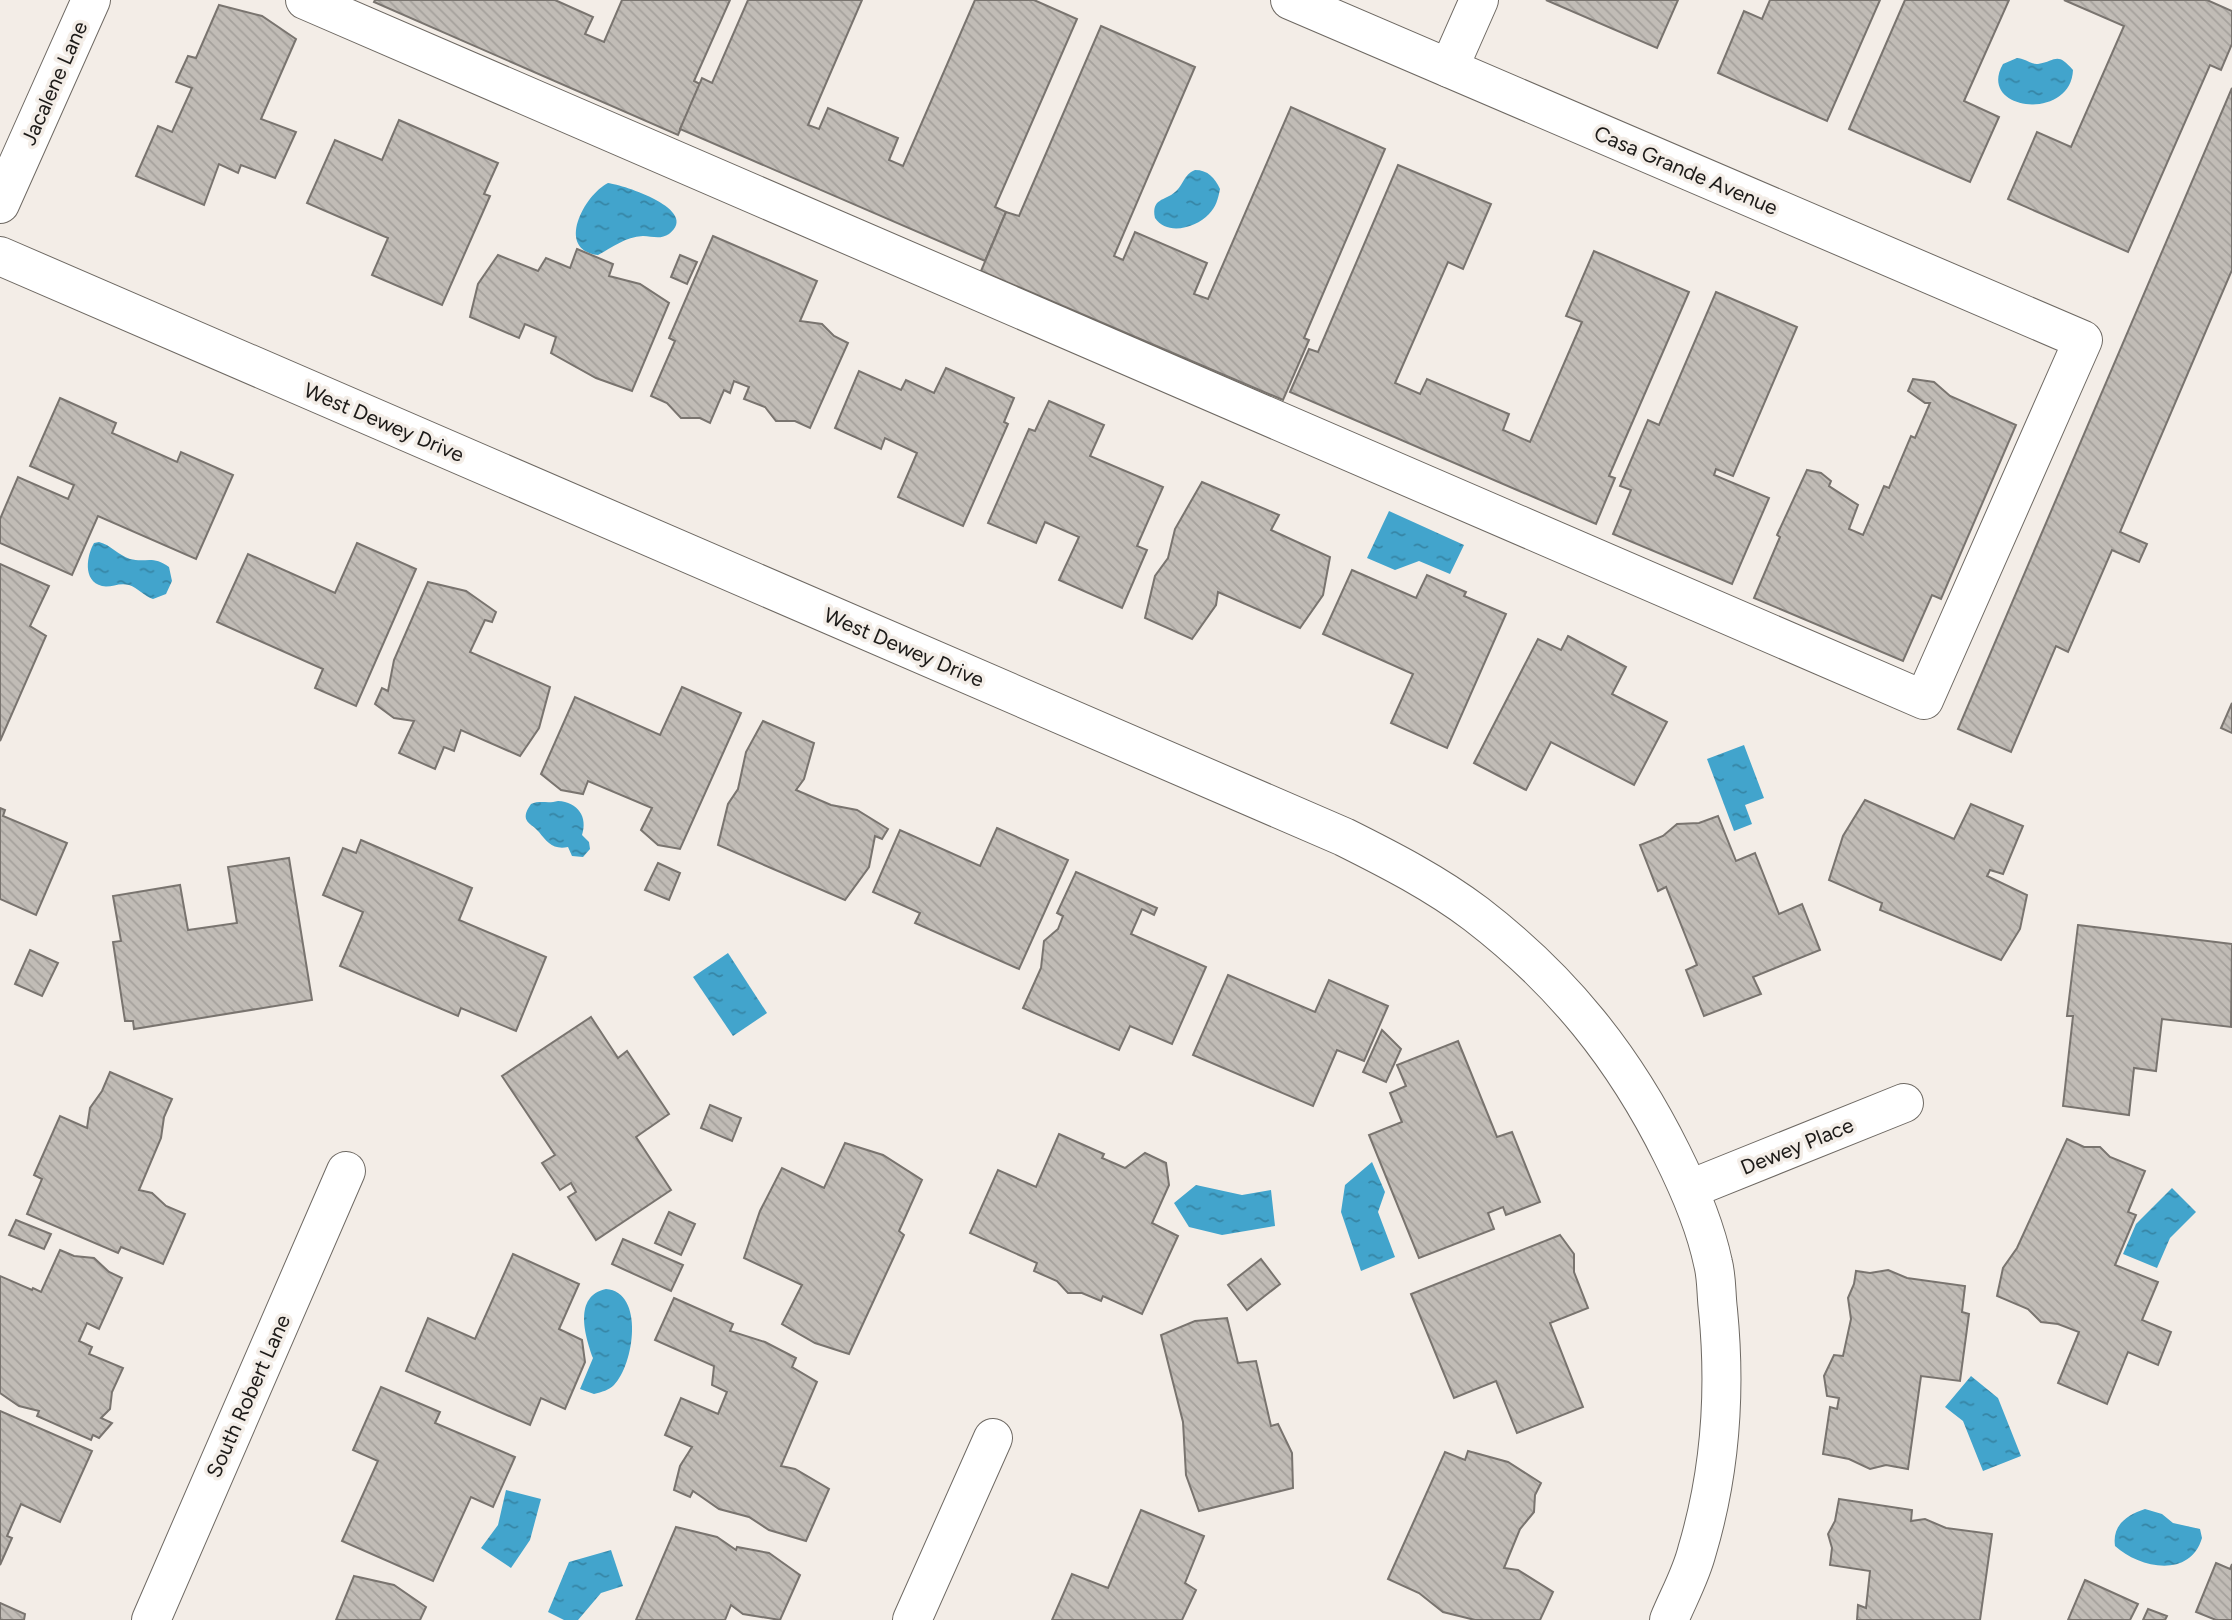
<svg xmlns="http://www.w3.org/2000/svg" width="2232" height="1620" font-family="Figtree,sans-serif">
<defs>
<pattern id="water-ripples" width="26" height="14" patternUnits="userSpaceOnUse" patternTransform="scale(1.75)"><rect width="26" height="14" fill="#42a4cc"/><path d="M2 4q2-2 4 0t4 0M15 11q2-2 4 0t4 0" fill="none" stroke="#3685a5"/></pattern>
<pattern id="building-back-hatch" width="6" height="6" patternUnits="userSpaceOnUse" patternTransform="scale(1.75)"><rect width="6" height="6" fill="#c1bcb6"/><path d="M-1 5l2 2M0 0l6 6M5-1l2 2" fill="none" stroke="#a5a19c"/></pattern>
</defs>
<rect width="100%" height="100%" fill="#f3ede7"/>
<g fill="url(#water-ripples)">
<path d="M2017 58C2024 58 2032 65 2038 64 2056 61 2057 51 2073 70 2071 122 1976 111 2003 64Z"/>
<path d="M1195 170C1208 170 1215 178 1220 189 1218 199 1216 207 1209 214 1196 228 1167 236 1155 218 1151 198 1165 201 1175 192 1184 185 1183 175 1195 170Z"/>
<path d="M608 183C624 185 701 210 669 234 660 240 652 236 643 236 625 237 613 247 598 255 555 250 584 195 608 183Z"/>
<path d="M1389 511 1464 545 1450 574 1419 561 1395 570 1367 558Z"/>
<path d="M99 542C111 545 118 555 130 559 146 563 153 555 169 567L172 581 166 594 153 599C144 596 138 588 129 585 119 582 111 588 102 586 82 581 87 555 94 543Z"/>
<path d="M1744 745 1764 798 1745 805 1752 824 1734 831 1707 759Z"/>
<path d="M558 801C578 802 588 817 582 835L589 842 590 849 583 857 572 856 568 847C553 850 547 842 539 832 532 823 518 822 531 804 540 800 548 804 558 801Z"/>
<path d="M728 953 767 1013 733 1036 693 977Z"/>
<path d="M1372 1162 1385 1192 1378 1212 1395 1257 1361 1271 1341 1212 1345 1185Z"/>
<path d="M1196 1185 1242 1195 1271 1190 1275 1226 1222 1235 1189 1227 1174 1203Z"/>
<path d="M2172 1188 2196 1212 2170 1238 2157 1268 2123 1254 2136 1224Z"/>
<path d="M606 1289C645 1292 634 1365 614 1385 609 1390 602 1392 594 1394L580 1389 593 1358C585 1336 573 1296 606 1289Z"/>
<path d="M1971 1376 1998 1398 2021 1456 1983 1471 1963 1421 1945 1407Z"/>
<path d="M506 1490 541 1499 530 1540 511 1568 481 1548 498 1525Z"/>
<path d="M2145 1509 2162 1514 2173 1523 2200 1529 2202 1538C2190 1579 2139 1568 2115 1546 2112 1525 2127 1515 2145 1509Z"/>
<path d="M611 1550 623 1586 601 1593 578 1620H564L548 1612 569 1562Z"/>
</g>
<g fill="url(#building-back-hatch)" stroke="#79746f" stroke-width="2">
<path d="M375 0H555L593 17 585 34 604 42 622 0H730L694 81 700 84 678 135 374 2Z"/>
<path d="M748 0H862L808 125 819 129 828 108 898 138 889 160 903 166 975 0H1034L1077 19 995 207 1006 212 985 261 680 129 702 78 712 83Z"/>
<path d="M1546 0H1678L1657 48Z"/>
<path d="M1770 0H1880L1827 121 1718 73 1744 11 1762 19Z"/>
<path d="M1905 0H2009L1964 101 1999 117 1970 182 1849 129Z"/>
<path d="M2064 0H2207L2232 11V44L2221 70 2210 65 2128 252 2008 199 2037 132 2071 147 2124 26Z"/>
<path d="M219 5 262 16 296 39 261 119 296 132 275 178 241 165 238 173 219 164 204 205 136 176 158 126 172 132 192 88 176 82 188 56 196 58Z"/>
<path d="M1101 26 1195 67 1114 256 1123 260 1135 232 1207 263 1194 294 1208 299 1291 107 1385 149 1304 338 1309 340 1283 400 981 271 1006 212 1019 216Z"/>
<path d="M2232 88V270L2120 532 2147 544 2139 562 2112 550 2068 652 2056 646 2011 752 1958 729Z"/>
<path d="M399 120 498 163 484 194 490 196 442 305 372 275 388 238 307 203 335 140 382 160Z"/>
<path d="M1398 165 1491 204 1463 269 1448 262 1395 383 1420 394 1427 379 1509 414 1503 430 1530 442 1582 322 1566 316 1594 251 1689 292 1609 476 1615 478 1596 524 1290 392 1309 349 1318 352Z"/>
<path d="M713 236 817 281 800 321 822 324 834 336 848 343 810 428 795 421H776L765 407 744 399 749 387 734 381 730 393 724 390 710 423 700 418H681L667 403 651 396 675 341 669 338Z"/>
<path d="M577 249 613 264 609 276 640 284 669 303 632 391 596 378 551 353 556 337 525 324 519 338 470 317 478 284 498 255 538 271 546 258 570 268Z"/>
<path d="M680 255 697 262 687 284 671 277Z"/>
<path d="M1716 292 1797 327 1733 476 1716 469 1714 475 1769 498 1732 584 1613 534 1631 490 1620 486 1648 420 1659 425Z"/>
<path d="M946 368 1014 398 1004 422 1008 424 963 526 898 497 917 453 885 438 881 449 835 428 859 371 901 390 906 380 934 393Z"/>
<path d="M1913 379 1934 382 1950 396 2016 425 1941 599 1932 595 1903 661 1754 598 1780 537 1777 535 1807 470 1821 473 1831 481 1829 486 1858 505 1849 529 1863 535 1884 486 1889 488 1911 436 1915 438 1930 403H1925L1908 391Z"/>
<path d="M60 398 116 423 112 433 177 462 181 452 233 475 196 559 98 516 72 575 0 543V519L18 477 68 499 74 485 30 466Z"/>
<path d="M1049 401 1104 425 1090 456 1163 487 1137 546 1147 550 1122 608 1059 580 1079 537 1045 522 1036 543 988 523 1029 429 1035 431Z"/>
<path d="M1202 482 1279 515 1271 530 1330 557 1323 595 1300 628 1218 592 1216 605 1192 639 1145 618 1155 576 1168 558 1175 529Z"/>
<path d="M357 543 416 569 356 706 315 688 323 669 217 622 248 554 335 593Z"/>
<path d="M0 564 49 586 30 626 46 636 0 741Z"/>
<path d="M1352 570 1416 598 1427 575 1466 592 1464 596 1506 614 1447 748 1391 723 1413 674 1323 634Z"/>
<path d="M428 582 466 591 496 612 492 622 485 620 470 652 550 687 539 728 520 756 461 730 454 751 444 747 435 769 399 753 414 721 394 718 375 704 382 688 388 691 394 660Z"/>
<path d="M1568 636 1626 667 1612 694 1667 722 1634 785 1551 742 1526 790 1474 763 1538 639 1561 650Z"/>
<path d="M682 687 741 713 680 849 658 845 641 830 652 808 588 781 583 794 561 790 541 774 575 697 660 735Z"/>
<path d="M2232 703V733L2221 728Z"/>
<path d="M763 721 814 743 804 779 796 790 831 805 857 810 888 829 882 839 875 836 869 867 845 900 718 845 728 804 738 789 746 752Z"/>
<path d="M1865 800 1954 839 1971 804 2023 826 2003 874 1990 870 1987 876 2027 895 2020 929 2001 960 1880 910 1882 903 1829 880 1843 836Z"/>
<path d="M0 808 5 810 3 816 67 843 36 915 0 899Z"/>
<path d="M1718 816 1736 861 1755 853 1779 914 1802 904 1820 950 1753 977 1761 994 1704 1016 1686 970 1697 965 1666 887 1658 891 1640 845 1663 836 1677 824 1699 823Z"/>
<path d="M997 828 1068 860 1019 969 915 923 920 913 873 892 900 830 980 866Z"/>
<path d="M361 840 472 888 459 920 546 957 516 1031 461 1008 458 1016 340 966 363 912 323 895 343 848 356 853Z"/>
<path d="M289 858 312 1000 134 1029 133 1021H125L113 942 121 941 113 896 180 885 188 930 237 923 228 867Z"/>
<path d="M658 863 680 873 669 900 645 890Z"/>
<path d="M1076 872 1157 908 1154 915 1142 909 1131 934 1206 967 1172 1044 1130 1026 1119 1050 1023 1008 1041 968 1044 941 1058 929 1063 916 1057 913Z"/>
<path d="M2078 925 2232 944 2231 1027 2162 1019 2156 1071 2134 1068 2129 1115 2063 1106 2073 1016H2067Z"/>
<path d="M30 950 58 963 42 996 15 984Z"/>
<path d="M1228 975 1315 1012 1329 980 1388 1006 1364 1061 1337 1050 1313 1106 1193 1055Z"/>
<path d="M591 1017 618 1058 627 1051 669 1114 636 1137 671 1190 596 1240 568 1197 576 1192 571 1183 560 1190 542 1163 555 1155 502 1076Z"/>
<path d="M1382 1030 1401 1049 1386 1082 1363 1072Z"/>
<path d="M1458 1041 1497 1137 1512 1132 1540 1202 1506 1215 1503 1207 1488 1213 1494 1229 1419 1258 1369 1135 1402 1122 1390 1093 1406 1086 1397 1065Z"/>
<path d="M110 1072 172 1099 164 1117 161 1138 139 1190 152 1193 166 1206 185 1214 163 1264 121 1247 118 1253 27 1214 42 1179 34 1175 60 1116 87 1128 90 1108 102 1091Z"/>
<path d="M710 1105 741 1118 732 1141 701 1128Z"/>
<path d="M1059 1134 1104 1154 1102 1158 1125 1168 1145 1153 1166 1163 1169 1185 1152 1223 1178 1236 1142 1314 1103 1296 1101 1301 1082 1293H1068L1057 1281 1034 1271 1037 1263 970 1233 998 1170 1036 1187Z"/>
<path d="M2067 1139 2084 1147H2100L2110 1157 2145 1171 2128 1212 2136 1215 2115 1265 2158 1282 2142 1320 2171 1332 2158 1365 2128 1352 2107 1404 2058 1383 2079 1332 2058 1324 2041 1322 2028 1309 1997 1296 2003 1268 2017 1248Z"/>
<path d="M845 1143 883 1155 922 1180 899 1231 904 1235 849 1354 815 1343 782 1324 802 1285 744 1258 760 1211 782 1168 824 1188Z"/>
<path d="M669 1212 695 1224 681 1255 655 1243Z"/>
<path d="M16 1220 51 1234 44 1249 9 1235Z"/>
<path d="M1560 1235 1574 1254V1272L1588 1308 1550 1323 1583 1407 1517 1433 1496 1381 1454 1398 1411 1294Z"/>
<path d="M623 1239 683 1265 671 1291 612 1264Z"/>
<path d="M60 1250 74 1256 94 1258 109 1272 122 1278 99 1329 87 1323 79 1341 92 1347 89 1354 123 1368 112 1392 110 1409 101 1418 112 1423 99 1438 93 1435 91 1440 37 1416 39 1411 19 1406 0 1393V1276L32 1290 33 1288 41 1292Z"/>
<path d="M513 1254 579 1284 559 1329 582 1340 585 1362 565 1409 541 1398 530 1425 406 1371 428 1318 475 1339Z"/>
<path d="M1261 1259 1280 1284 1247 1310 1228 1285Z"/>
<path d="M1888 1270 1907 1278 1965 1286 1962 1312 1969 1314 1960 1381 1921 1376 1908 1469 1886 1465 1870 1469 1849 1459 1823 1454 1830 1407 1837 1409 1839 1398 1827 1396 1824 1376 1834 1355 1843 1356 1851 1319 1848 1298 1854 1284 1856 1271 1870 1273Z"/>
<path d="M674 1298 733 1324 730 1331 765 1342 796 1358 792 1367 817 1382 781 1466 795 1469 829 1489 806 1541 769 1530 749 1517 719 1509 693 1491 690 1497 674 1490 680 1466 692 1447 665 1435 681 1398 718 1414 727 1392 712 1385 714 1366 655 1340Z"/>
<path d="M1227 1318 1238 1363 1256 1361 1271 1426 1278 1424 1292 1453 1293 1488 1199 1511 1186 1475 1183 1422 1161 1335 1195 1321Z"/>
<path d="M381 1387 440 1412 435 1423 515 1457 493 1507 471 1497 433 1581 342 1541 378 1461 353 1450Z"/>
<path d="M0 1411 92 1451 60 1522 21 1504 7 1536 12 1538 0 1565Z"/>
<path d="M1468 1451 1508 1462 1541 1483 1535 1495 1534 1512 1520 1529 1504 1568 1518 1570 1553 1592 1540 1620H1475L1443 1612 1419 1593 1388 1579 1445 1452 1465 1460Z"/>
<path d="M1839 1499 1912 1510 1911 1521 1925 1519 1946 1528 1992 1534 1980 1620H1857L1858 1605 1866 1608 1870 1571 1830 1565 1832 1548 1828 1534 1835 1521Z"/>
<path d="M1141 1510 1204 1536 1185 1583 1196 1590 1182 1620H1052L1072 1574 1108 1588Z"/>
<path d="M676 1527 717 1537 736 1550 737 1547 769 1553 800 1575 780 1620 743 1614 731 1605 725 1620H636Z"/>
<path d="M2216 1563 2230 1569 2232 1564V1620H2216L2196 1612Z"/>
<path d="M354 1576 394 1585 426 1607 420 1620H336Z"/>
<path d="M2085 1580 2138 1604 2130 1620H2068Z"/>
<path d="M0 1603 25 1614 24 1620H0Z"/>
<path d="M2148 1609 2167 1616 2165 1620H2143Z"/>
</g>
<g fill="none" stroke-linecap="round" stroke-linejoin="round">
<g stroke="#6e6963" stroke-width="40">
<g id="minor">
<path d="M305 0 1924 700 2083 340 1290 0"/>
<path d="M1449 68 1479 0"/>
<path d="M0 204 91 0"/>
<path d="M0 256 1344 837C1390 860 1435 883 1476 914 1562 980 1624 1057 1672 1154 1689 1188 1705 1225 1713 1263 1717 1278 1716 1295 1718 1310 1726 1391 1720 1474 1697 1551 1691 1575 1678 1598 1669 1620"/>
<path d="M1690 1189 1904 1103"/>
<path d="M151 1620 346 1171"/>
<path d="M912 1620 993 1438"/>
</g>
</g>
<use href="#minor" stroke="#fff" stroke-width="38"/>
</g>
<g text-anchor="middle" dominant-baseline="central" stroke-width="7" stroke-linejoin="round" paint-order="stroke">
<g font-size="21" fill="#1c1a18" stroke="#f3ede7">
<text transform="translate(54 83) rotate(-66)">Jacalene Lane</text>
<text transform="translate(1686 170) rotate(23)">Casa Grande Avenue</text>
<text transform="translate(384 422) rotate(23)">West Dewey Drive</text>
<text transform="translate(904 647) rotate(23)">West Dewey Drive</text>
<text transform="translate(1797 1146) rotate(-22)">Dewey Place</text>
<text transform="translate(248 1396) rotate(-66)">South Robert Lane</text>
</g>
</g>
</svg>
